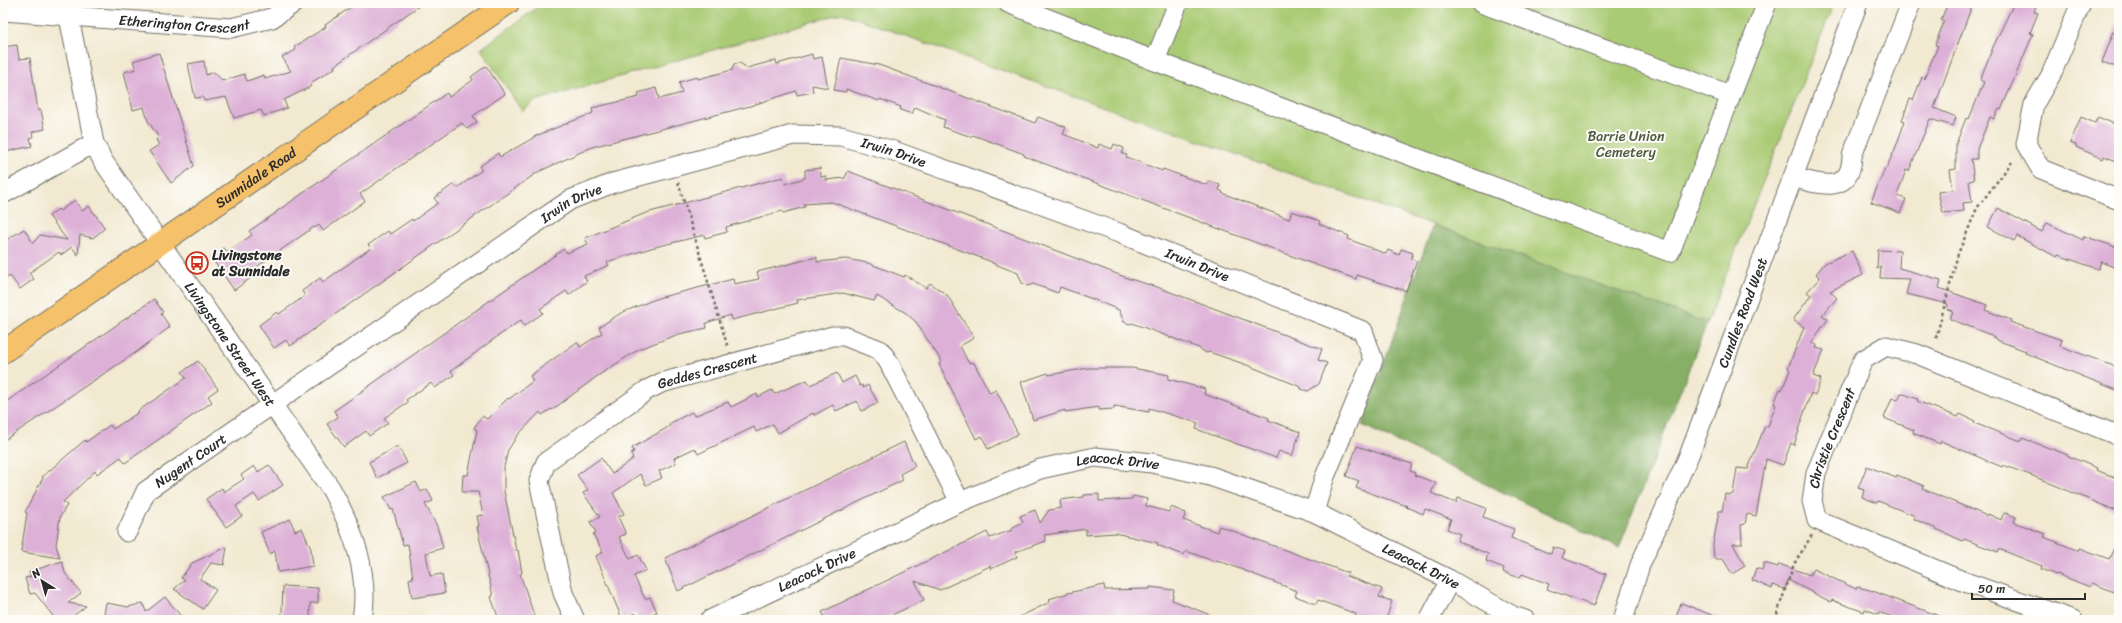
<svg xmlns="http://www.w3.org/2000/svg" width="2122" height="623" font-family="Sriracha,sans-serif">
<rect width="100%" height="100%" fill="#fdfcf7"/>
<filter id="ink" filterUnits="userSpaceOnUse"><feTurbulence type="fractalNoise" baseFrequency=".025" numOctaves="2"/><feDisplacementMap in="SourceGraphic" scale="8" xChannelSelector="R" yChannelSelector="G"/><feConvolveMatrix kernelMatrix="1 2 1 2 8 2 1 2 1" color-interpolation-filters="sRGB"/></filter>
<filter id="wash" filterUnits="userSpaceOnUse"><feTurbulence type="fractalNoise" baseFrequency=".012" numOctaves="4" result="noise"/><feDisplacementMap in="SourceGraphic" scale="16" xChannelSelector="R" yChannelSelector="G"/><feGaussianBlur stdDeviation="0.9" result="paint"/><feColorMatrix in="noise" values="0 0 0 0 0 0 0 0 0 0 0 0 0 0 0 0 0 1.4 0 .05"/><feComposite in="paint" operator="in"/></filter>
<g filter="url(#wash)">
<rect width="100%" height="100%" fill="#f2e9d1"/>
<path fill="#aacb74" stroke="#6a7b50" d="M543 3H1834L1707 323 842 13 535 101 522 111 481 49Z"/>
<path fill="#87af66" stroke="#596d48" d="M1433 225 1707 323 1619 548 1362 425Z"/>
<g id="blocks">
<g fill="#ddb1d7">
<path d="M357 3H423L334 66 335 68 312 82 310 87 284 100 287 108 264 116 261 110 234 118 226 97 204 101 203 97 195 98 188 64 204 61 206 75 214 72 223 81 244 74 247 81 264 75 265 79 291 71 282 57 296 50 294 47 326 27 325 25Z"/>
<path d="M1948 3H1973L1934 108 1956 117 1953 126 1930 119 1909 171 1906 170 1897 196 1906 199 1900 213 1871 202 1885 168 1886 169 1895 149 1905 121 1902 120 1910 99 1913 100 1922 77 1924 79 1938 46 1935 45 1944 21 1941 20Z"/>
<path d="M2014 3H2037L2034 12 2038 13 2030 33 2033 34 2001 110 1999 109 1994 119 1990 117 1977 149V159H1971L1974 180 1969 181 1972 202 1963 203 1964 211 1943 213 1938 192 1953 190 1950 170 1956 169V144L1966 118 1969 119 1984 82 1980 80 1993 47Z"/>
<path d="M2118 21H2119V68L2102 62Z"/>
<path d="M17 45 19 59 30 58 38 111 41 110 45 129 32 132 33 137 30 138 32 146 5 152 3 145V47Z"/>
<path d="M159 53 194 166 171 183 149 151 159 145 156 140 159 138 148 121 144 107 133 110 124 72 136 69 133 61Z"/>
<path d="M812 54 813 59 822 57 828 88 812 85 813 92 797 95 796 91 750 106 592 147 538 172 290 346 286 340 274 348 259 325 277 312 279 314 305 296 302 291 320 278 323 282 371 248 368 245 388 231 390 234 412 219 413 221 438 203 434 198 454 184 457 188 482 170 479 167 498 153 500 157 533 138V137L593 113 592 108 639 97 638 93 656 88 659 99 682 93 679 82 697 77 698 79 732 70 734 64 740 63 747 68 776 60 777 64Z"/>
<path d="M841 58 879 65 1035 123 1038 117 1066 127 1063 134 1098 148 1099 144 1112 149 1114 144 1124 148 1122 154 1127 155 1126 157 1162 171 1163 169 1207 185 1209 181 1220 185 1219 190 1223 192 1222 193 1289 219 1292 211 1320 221 1319 224 1349 236 1348 239 1386 254 1388 250 1399 255 1401 249 1413 253 1411 259 1417 261 1406 291 1357 275 1356 279 1324 268 1024 156V154L973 135 972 137 957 132 943 127 945 120 915 107 912 114 900 110 901 107 880 99 879 101 846 89V92L834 90Z"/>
<path d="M486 66 505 94 473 116 477 122 467 129 462 123 397 168 360 194 365 201 323 231 319 225 314 228V227L255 268 258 273 234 290 211 257 224 248 227 252 252 235 249 231 276 213V212L447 93 449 97 473 80 471 77Z"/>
<path d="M2081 117 2095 123 2098 117 2119 126V162L2104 156 2103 159 2076 147V145L2070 143Z"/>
<path d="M820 168 821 177 826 176V180L845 178 848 171 1130 279 1157 287 1322 349 1318 360 1327 363 1319 384 1308 391 1301 389V387L1247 365 1209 352 1206 353 1199 348 1132 323 1130 324 1124 322 1119 310 1095 300 1060 287 1058 293 1033 284 1028 286 1022 283 1018 273 992 263V262L832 202 804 204 805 207 783 213 782 211 726 227 727 232 705 238 704 235 651 248 607 262 609 265 584 276 587 281 569 295 566 291 540 309 543 313 524 326 521 320 494 339 451 371 454 375 435 388 431 383 406 400 408 402 384 418 388 423 369 436 366 431 344 447 327 424 338 417 334 411 499 294 564 249 567 253 588 244 585 238 646 213 783 177 785 184 805 178V170Z"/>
<path d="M75 200 82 211 89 206 105 228 93 238 80 235 78 255 72 247 61 255 59 252 29 273 34 279 20 289 10 276 3 280V242L24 229 33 243 40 235 67 240 49 216 58 209 60 211Z"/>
<path d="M1998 208 2042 232 2047 223 2083 240 2084 236 2119 248V269L2101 262 2098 269 2058 255 2057 257 2017 236 2014 241 1988 227Z"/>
<path d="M1878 250 1900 251 1899 268 1941 280 1939 288 1987 305 1985 310 2011 320 2010 322 2062 340 2060 346 2119 368V391L2025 353 2026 351 1999 341 1988 334 1950 319 1953 311 1947 309 1948 304 1906 294 1910 279 1880 278 1881 267 1877 269Z"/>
<path d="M1852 251 1863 275 1830 291 1837 298 1822 315 1828 319 1811 343 1817 345 1816 348 1824 350 1813 376 1821 379 1815 395 1811 393 1798 430 1799 431 1794 445 1791 443 1783 465 1766 459 1756 516 1747 514 1745 524 1741 525 1742 544H1733L1745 566 1732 574 1723 559H1714L1713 545 1719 511H1722L1725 494 1731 495 1733 494 1737 468 1748 469 1765 426H1768L1776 405 1774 404 1780 389 1782 390 1790 370 1788 368 1804 327 1793 320 1811 295 1807 292 1820 278 1816 274 1825 263Z"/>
<path d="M817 257V262L846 259 868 263 904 277 905 275 926 288 930 283 947 295 974 338 960 346 968 362 974 363 990 393 996 390 1018 434 988 449 982 436 976 439 939 364 942 362 916 322 906 313 877 296 874 301 843 293 830 295 797 300 798 303 732 320 731 315 706 323 707 328 679 334 639 349 596 377 552 410 551 409 542 415 540 412 517 436 508 450 504 467V491L516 550H518L522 573 520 574 535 618 527 620H499L491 597 493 596 477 527 479 526 477 516 483 515 478 492H462L463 475H468L477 430 474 428 482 416 487 419 508 398 509 399 533 381 530 376 577 342 580 347 602 333 599 327 621 313 658 298 733 279 734 284 759 279 757 272Z"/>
<path d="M154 299 163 312 161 314 170 327 135 353 3 441V404Z"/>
<path d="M198 361 218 389 208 396 212 402 125 463 121 457 97 474 95 471 63 502 67 505 60 517 56 545 60 558 21 552 27 513 25 512 43 478 42 477 85 440 86 442 110 425 113 429 139 412 138 411 186 378 182 372Z"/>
<path d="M1088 368H1132L1169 375 1168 379 1205 389 1204 394 1269 418 1268 420 1300 432 1292 456 1279 451 1276 458 1196 429 1198 423 1149 408V412L1114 406V409L1099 410V407L1065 412V410L1033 420 1021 382 1048 373 1049 375Z"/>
<path d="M837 373 842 383 855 376 860 386 862 385 863 388 868 385 878 403 862 411 857 401 836 411 833 405 814 415 813 413 778 433 773 424 756 432 754 427 698 454 695 448 674 458 676 463 659 471 662 478 646 485 640 474 613 493 624 514 618 517 626 534 619 537 630 559 638 555 646 570 634 576 645 599 650 597 657 612 639 620 635 613 622 619 596 556 603 552 593 534 596 532 590 522 600 517 583 493 588 490 577 475 601 458 612 474 633 459 631 453 634 452 632 448 670 426 669 424 692 412 694 416 728 402 731 407 757 394 758 397 772 390 774 394 807 380 810 385Z"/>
<path d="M1901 393 1918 399 1917 401 1958 417 1960 414 1975 421 1974 423 2021 441 2022 438 2068 455V456L2097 468 2096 470 2119 479V512L2033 476 2003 465 2002 467 1941 441 1940 444 1913 433 1914 430 1884 418 1892 398 1898 400Z"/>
<path d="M904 442 915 466 900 474 903 480 678 591 665 558Z"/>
<path d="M398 446 407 463 377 478 369 462Z"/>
<path d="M1357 446 1412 464 1410 471 1415 473 1414 475 1436 483 1431 493 1456 503 1458 498 1486 508 1483 517 1514 529 1511 538 1551 554 1553 547 1565 551 1562 558 1606 574 1594 606 1547 589 1549 584 1522 574 1520 578 1503 572 1504 568 1486 561 1488 554 1457 541 1460 534 1447 529 1451 519 1425 509 1423 514 1406 507 1407 506 1356 488 1359 481 1346 476Z"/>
<path d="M269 465 283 485 259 501 254 494 236 506 242 516 226 527 206 499 222 488 224 492 244 479 241 475 254 466 258 472Z"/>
<path d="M1867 466 1896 478 1897 475 1924 486 1923 489 1987 516 1988 514 2001 520 2004 512 2016 517 2014 522 2045 534 2044 537 2079 551 2080 548 2109 559 2119 537V594L2092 583 2090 587 2057 574 2056 575 2041 569 2042 566 1999 549 1998 552 1964 539 1963 541 1914 519 1915 516 1878 501 1877 503 1862 497 1864 490 1858 488Z"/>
<path d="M416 482 421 492 427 489 433 501 425 504 437 526 443 548 426 553 430 576 442 574 445 593 412 598 409 579 413 578 408 544 403 545 393 509 391 510 384 497Z"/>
<path d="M1099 494V501L1132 499 1133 496 1147 499 1146 506 1169 512 1171 507 1186 513 1183 520 1217 532 1219 526 1348 573 1346 576 1382 589 1379 597 1392 601 1386 620H1354L1356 614 1318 600 1316 604 1295 596 1297 591 1217 560 1216 562 1186 551 1184 555 1157 545 1158 543 1115 533 1086 535V529L1044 535 1046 541 1015 552 1017 557 991 569 990 566 940 590 915 581 924 600 881 620H826L822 612 987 532 990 538 1012 530 1013 527 1023 522 1020 516 1035 510 1040 523 1049 510 1061 508 1060 500 1084 497V495Z"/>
<path d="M290 519 295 531 302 528 311 549 313 566 278 572 275 551 270 554 261 532Z"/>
<path d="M227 547 224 565 211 563 200 579 216 590 203 609 174 589 185 580 181 578 192 563Z"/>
<path d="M62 561 65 573 81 593 68 603 86 606 68 620H56L35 593 30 594 25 578 31 577 29 572Z"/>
<path d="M1764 563 1778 567 1779 564 1810 575 1813 569 1856 589 1857 587 1870 590 1950 620H1900L1879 612 1878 614 1865 609 1864 612 1832 600 1831 602 1788 580 1785 589 1773 585 1772 589 1752 580 1756 568 1762 570Z"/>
<path d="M1104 585 1105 590 1150 589V587L1174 590 1172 600 1223 620H1013L1050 602 1049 599 1068 593Z"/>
<path d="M283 586 318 588V603H310V620H279L282 612Z"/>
<path d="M165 597 184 620H103L106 603 129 607 143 603 146 612Z"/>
<path d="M1681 603 1722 619V620H1675Z"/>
</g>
</g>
</g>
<g filter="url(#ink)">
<use href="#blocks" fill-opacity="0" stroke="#716e65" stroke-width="1"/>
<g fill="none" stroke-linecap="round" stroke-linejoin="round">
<g stroke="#716e65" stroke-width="21">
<g id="minor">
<path id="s1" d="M73 3 69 17 94 143 103 161 331 489C353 529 370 573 362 620"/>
<path d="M1008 3 1155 61 1670 252 1767 3"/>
<path d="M1481 3 1730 95"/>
<path d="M2081 3 2051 75 2034 104 2026 144 2041 169 2119 200"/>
<path id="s2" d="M3 11 231 28 272 18 294 3"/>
<path d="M1155 61 1178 3"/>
<path d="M1793 177C1818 184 1851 196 1852 156L1911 3"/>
<path d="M3 194 94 143"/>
<path id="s3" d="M127 532 146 491 570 200 613 183 793 135 841 136 894 151 1119 233 1363 331 1373 360 1324 479 1314 512"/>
<path id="s4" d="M575 620 563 593 539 481 546 462 647 390 661 383 833 336H844L880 350 888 361 960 502"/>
<path id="s5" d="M710 620 960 502 1040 469 1095 457 1152 463 1210 476 1314 512 1450 580 1513 616 1525 620"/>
<path d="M1429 620 1450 580"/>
<path id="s6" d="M1623 620 1640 565 1690 453 1858 3"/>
<path id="s7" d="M2073 620 1965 582 1817 520 1812 501 1816 473 1863 360 1886 346 1917 354 2119 436"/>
</g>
</g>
<g stroke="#716e65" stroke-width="24">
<g id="major">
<path id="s8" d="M3 352 508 3"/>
</g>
</g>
<g stroke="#716e65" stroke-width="2.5" stroke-dasharray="3 3" stroke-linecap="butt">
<path d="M678 182 728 348"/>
<path d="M1936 338 1958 254 1977 208 2012 162"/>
<path d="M1775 620 1794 564 1812 535"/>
</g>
<use href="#minor" stroke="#fff" stroke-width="19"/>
<use href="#major" stroke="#f5c16b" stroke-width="22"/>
</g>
</g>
<defs>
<g id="bus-ring" transform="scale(1.15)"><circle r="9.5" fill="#fdfcf7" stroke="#c8321e" stroke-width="1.5"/><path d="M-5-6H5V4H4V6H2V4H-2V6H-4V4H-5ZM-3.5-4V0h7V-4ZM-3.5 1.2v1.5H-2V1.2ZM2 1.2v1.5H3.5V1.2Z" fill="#c8321e"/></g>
</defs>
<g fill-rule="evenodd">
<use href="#bus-ring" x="197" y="263"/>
</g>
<g text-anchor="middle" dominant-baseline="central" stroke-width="4" stroke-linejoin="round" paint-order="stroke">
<g font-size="14" fill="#2b2b2b" stroke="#fdfcf7">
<text stroke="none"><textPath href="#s2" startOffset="182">Etherington Crescent</textPath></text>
<text stroke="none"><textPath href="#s3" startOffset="895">Irwin Drive</textPath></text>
<text stroke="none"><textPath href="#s8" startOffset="307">Sunnidale Road</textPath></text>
<text stroke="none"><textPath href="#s3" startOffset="559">Irwin Drive</textPath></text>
<text stroke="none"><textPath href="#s3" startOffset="1219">Irwin Drive</textPath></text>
<text stroke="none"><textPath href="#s6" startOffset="330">Cundles Road West</textPath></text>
<text stroke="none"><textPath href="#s1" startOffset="386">Livingstone Street West</textPath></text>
<text stroke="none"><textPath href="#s4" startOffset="352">Geddes Crescent</textPath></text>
<text stroke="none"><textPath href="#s7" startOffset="361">Christie Crescent</textPath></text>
<text stroke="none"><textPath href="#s3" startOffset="99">Nugent Court</textPath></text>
<text stroke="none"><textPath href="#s5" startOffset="442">Leacock Drive</textPath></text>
<text stroke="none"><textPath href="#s5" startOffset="766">Leacock Drive</textPath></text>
<text stroke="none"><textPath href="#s5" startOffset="118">Leacock Drive</textPath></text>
</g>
<g font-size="14" fill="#515b41" stroke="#fdfcf7">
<text x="1626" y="136">Barrie Union<tspan x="1626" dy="16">Cemetery</tspan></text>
</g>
<g font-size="14" font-weight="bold" fill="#2b2b2b" stroke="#fdfcf7" text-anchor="start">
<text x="212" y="255">Livingstone<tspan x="212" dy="16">at Sunnidale</tspan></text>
</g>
</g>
<rect width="2122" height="623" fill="none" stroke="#fdfcf7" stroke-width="16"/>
<g transform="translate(42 581) rotate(323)" stroke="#fdfcf7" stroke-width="3" paint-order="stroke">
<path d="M0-3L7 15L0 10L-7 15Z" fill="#2b2b2b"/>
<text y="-6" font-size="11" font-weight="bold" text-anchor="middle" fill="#2b2b2b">N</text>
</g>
<path d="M1972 593v6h113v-6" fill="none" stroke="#2b2b2b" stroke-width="2"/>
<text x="1978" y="593" font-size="12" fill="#2b2b2b" stroke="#fdfcf7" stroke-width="3" paint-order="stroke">50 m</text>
</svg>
